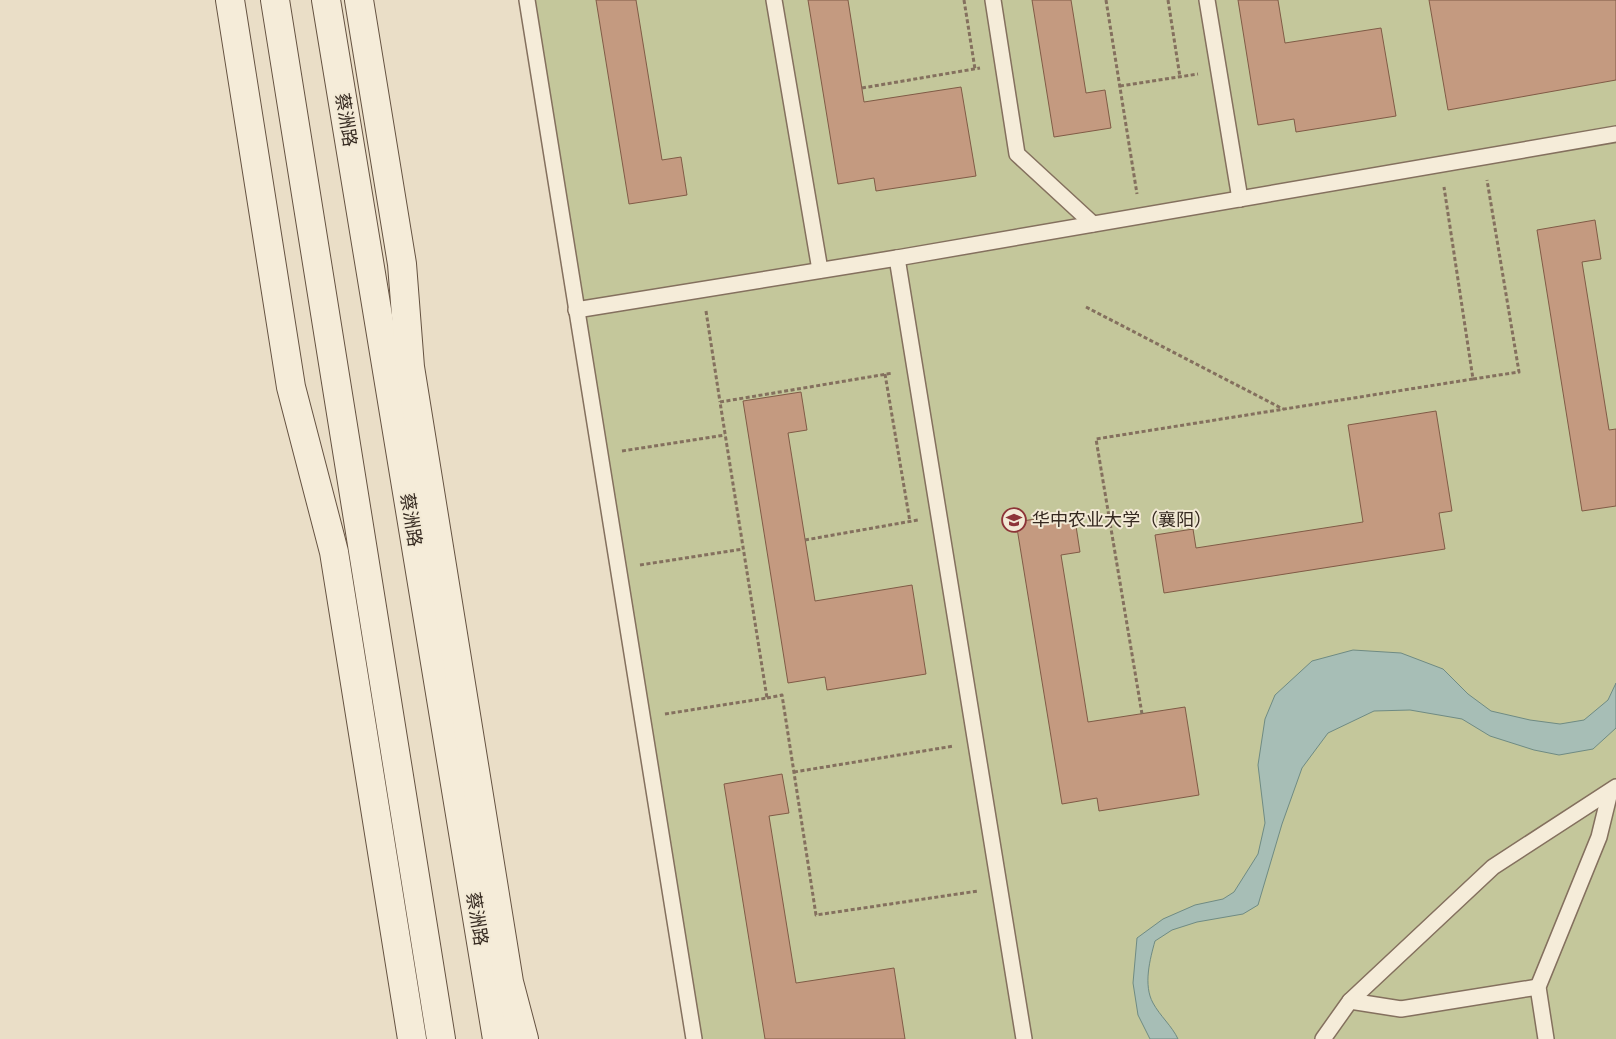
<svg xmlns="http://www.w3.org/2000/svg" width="1616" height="1039" font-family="Bitter,'Noto Sans SC',serif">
<rect width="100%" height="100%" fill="#eadec7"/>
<path fill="#c4c79b" d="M527 0H1616V1039H694Z"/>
<path fill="#a7beb6" stroke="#6f8b83" d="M1353 650 1401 653 1443 669 1468 694 1491 711 1530 720 1560 724 1584 720 1608 700 1616 683V728L1593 749 1559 755 1534 750 1490 736 1462 719 1410 710 1374 711 1328 733 1302 768 1282 824 1258 905 1243 914 1197 922 1172 930 1155 941C1150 959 1143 985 1153 1003 1160 1016 1172 1026 1178 1039H1150L1138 1015 1133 983 1137 938 1163 919 1195 905 1223 899 1234 892 1258 854 1265 823 1258 765 1265 719 1275 695 1312 661Z"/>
<g fill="#c49a80" stroke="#805b46">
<path d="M596 0H636L662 160 681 157 687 195 629 204Z"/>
<path d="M808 0H848L864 102 961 87 976 176 876 191 874 178 838 184Z"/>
<path d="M1032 0H1071L1086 93 1105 90 1111 128 1054 137Z"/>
<path d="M1238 0H1278L1285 43 1381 28 1396 116 1296 132 1294 119 1258 125Z"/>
<path d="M1429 0H1616V80L1448 110Z"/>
<path d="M1595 220 1601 259 1582 262 1609 430 1616 429V506L1582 511 1537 230Z"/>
<path d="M801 392 807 430 788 433 815 601 912 585 926 674 827 690 825 677 788 683 743 401Z"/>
<path d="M1436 411 1452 511 1439 513 1445 549 1164 593 1155 535 1193 529 1196 548 1363 522 1348 425Z"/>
<path d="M1074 513 1080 552 1061 555 1088 722 1185 707 1199 795 1099 811 1097 798 1062 804 1016 522Z"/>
<path d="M782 774 789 813 769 816 796 983 894 968 905 1039H765L724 784Z"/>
</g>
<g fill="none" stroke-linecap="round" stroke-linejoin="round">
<g stroke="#84705e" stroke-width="18">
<g id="lane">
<path d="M527 0 694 1039"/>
<path d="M774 0 820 270"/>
<path d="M993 0 1017 154 1093 224"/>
<path d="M1207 0 1240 199"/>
<path d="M897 258 1616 134"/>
<path d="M576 310 897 258 1024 1039"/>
<path d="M1350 1001 1401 1009 1538 987"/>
<path d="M1323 1039 1350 1001 1493 867 1616 787"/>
<path d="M1546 1039 1538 987 1599 837 1610 792"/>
</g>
</g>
<g stroke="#655241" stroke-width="30">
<g id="secondary">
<path d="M230 0 291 387 334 552 412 1039"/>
<path d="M275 0 441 1039"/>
<path d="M326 0 497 1039"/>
<path d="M359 0 402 264 410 367 509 982 524 1039"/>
</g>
</g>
<g stroke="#84705e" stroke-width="3" stroke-dasharray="4 2.5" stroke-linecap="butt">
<path d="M964 0 975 69"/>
<path d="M1106 0 1137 194"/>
<path d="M1168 0 1180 77"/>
<path d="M1120 86 1198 74"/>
<path d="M862 88 980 68"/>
<path d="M1086 307 1283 409"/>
<path d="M706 311 720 402"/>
<path d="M885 374 910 522"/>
<path d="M1473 379 1519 372 1487 180"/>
<path d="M622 451 725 435"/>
<path d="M805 540 918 520"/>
<path d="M640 565 743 549"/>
<path d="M767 698 782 695 816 915 978 891"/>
<path d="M665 714 767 698 720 402 893 373"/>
<path d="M1142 714 1096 439 1473 379 1444 187"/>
<path d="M794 772 954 746"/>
</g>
<use href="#lane" stroke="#f5ecd9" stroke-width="15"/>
<use href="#secondary" stroke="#f5ecd9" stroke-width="28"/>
</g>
<defs>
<g id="university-ring" transform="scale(1.25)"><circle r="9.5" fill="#f2e9d5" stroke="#8d3438" stroke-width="1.5"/><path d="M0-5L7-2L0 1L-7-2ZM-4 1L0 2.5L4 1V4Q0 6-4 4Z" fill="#8d3438"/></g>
</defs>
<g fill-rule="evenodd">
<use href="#university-ring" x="1014" y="520"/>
</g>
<g text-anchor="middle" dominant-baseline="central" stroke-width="4" stroke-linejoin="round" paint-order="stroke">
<g font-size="18" fill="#352920" stroke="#f2e9d5">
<text transform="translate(346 120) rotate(81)">蔡洲路</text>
<text transform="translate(411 520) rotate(81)">蔡洲路</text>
<text transform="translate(477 919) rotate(81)">蔡洲路</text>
</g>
<g font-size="18" fill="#352920" stroke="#f2e9d5" text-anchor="start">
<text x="1032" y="520">华中农业大学（襄阳）</text>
</g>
</g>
</svg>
